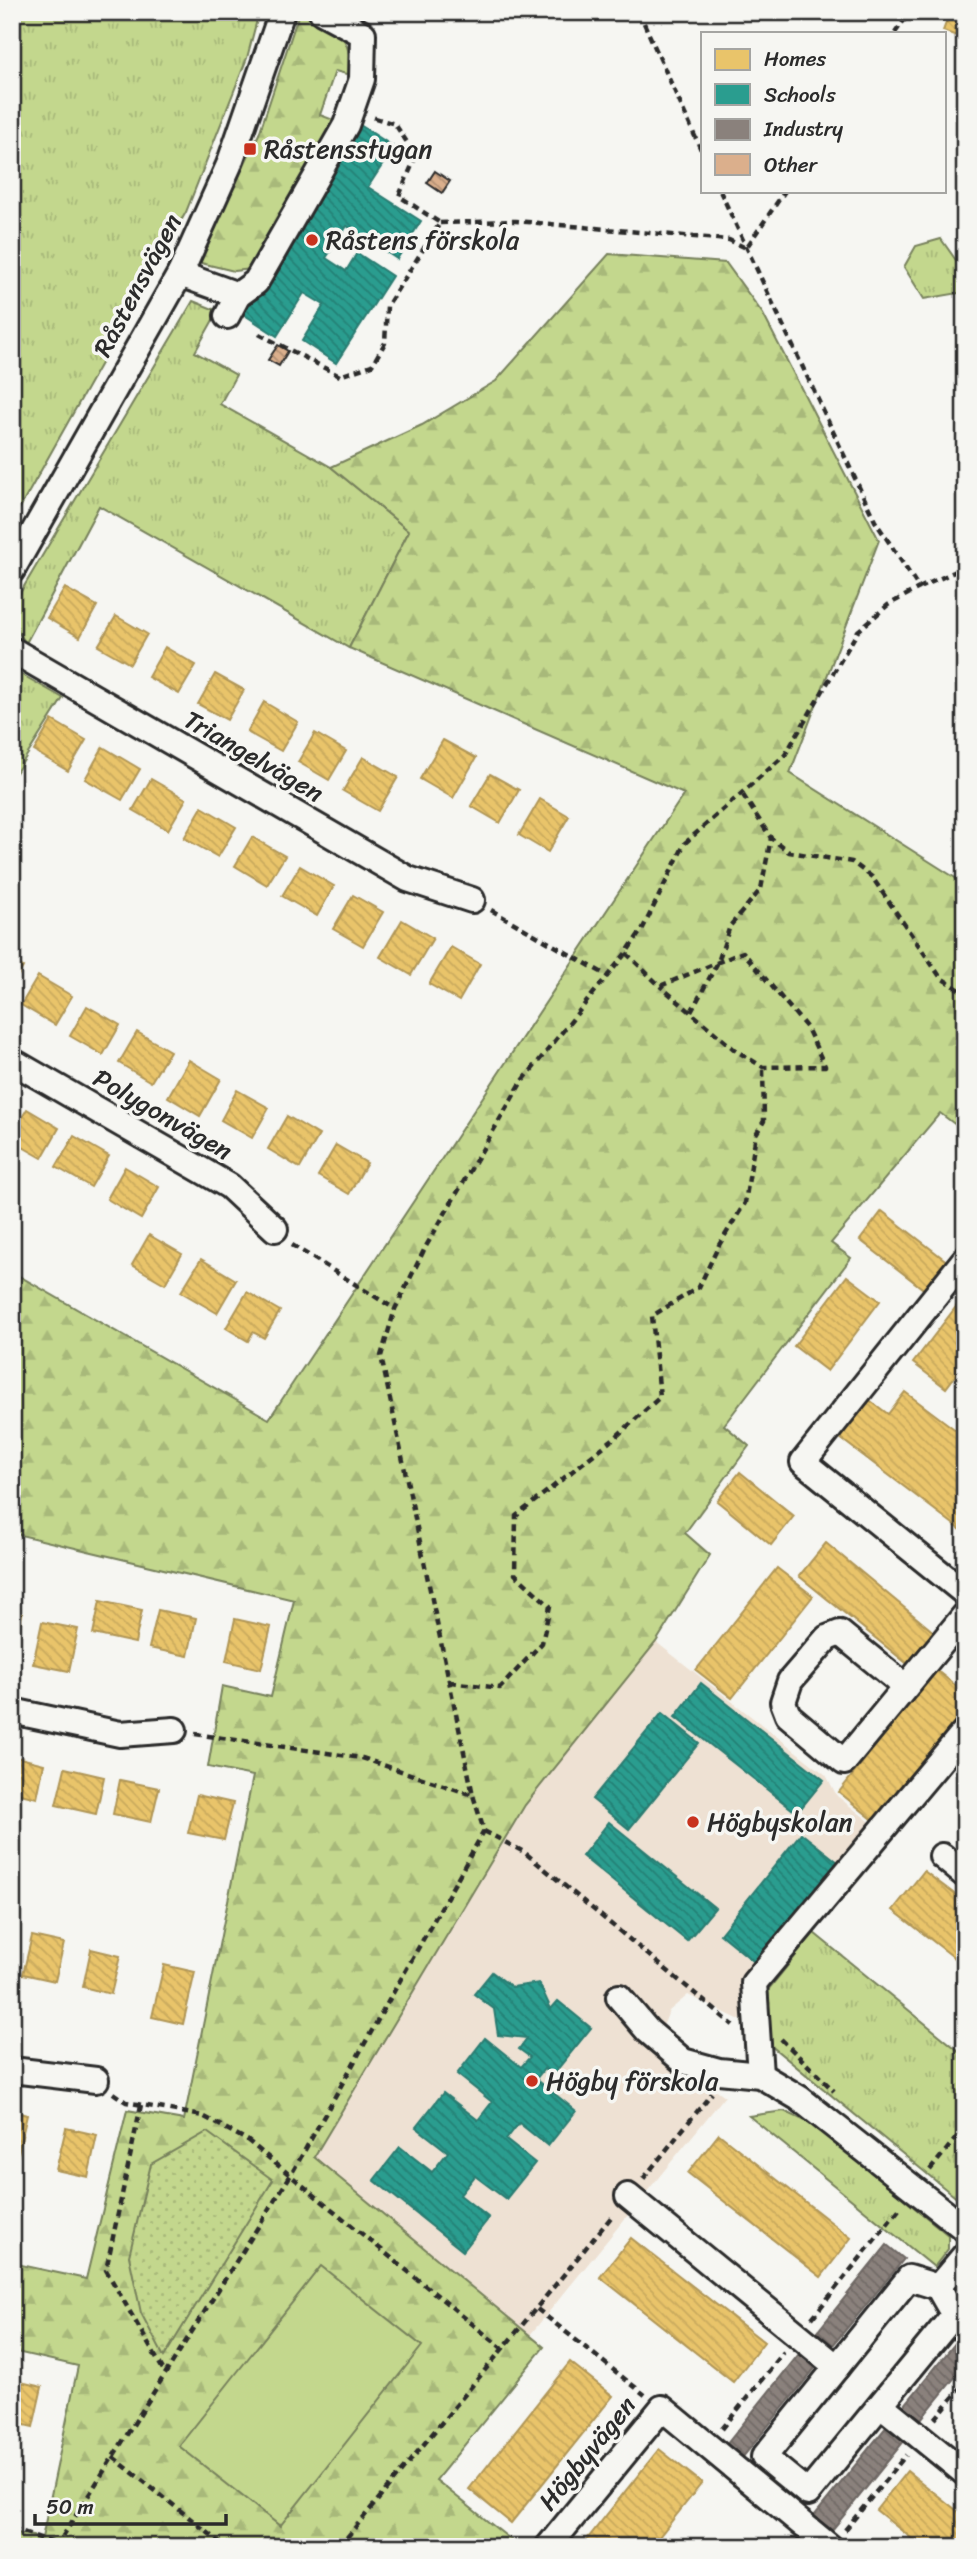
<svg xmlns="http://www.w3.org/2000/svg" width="977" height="2559" font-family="Sriracha,sans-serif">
<defs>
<pattern id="grass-tufts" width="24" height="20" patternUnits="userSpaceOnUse" patternTransform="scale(1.75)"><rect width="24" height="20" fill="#c3d78d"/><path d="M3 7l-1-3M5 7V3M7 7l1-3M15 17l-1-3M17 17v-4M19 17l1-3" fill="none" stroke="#a8b97a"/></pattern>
<pattern id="forest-firs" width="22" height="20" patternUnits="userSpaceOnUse" patternTransform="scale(1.75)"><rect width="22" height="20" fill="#c3d78d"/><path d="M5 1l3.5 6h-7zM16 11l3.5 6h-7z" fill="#a8b97a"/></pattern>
<pattern id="park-dots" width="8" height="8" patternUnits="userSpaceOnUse" patternTransform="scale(1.75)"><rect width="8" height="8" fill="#c3d78d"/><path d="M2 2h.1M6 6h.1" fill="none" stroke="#a8b97a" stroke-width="1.8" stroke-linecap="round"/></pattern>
<pattern id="homes-back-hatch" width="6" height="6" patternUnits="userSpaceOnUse" patternTransform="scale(1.75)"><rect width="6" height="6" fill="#e9c46a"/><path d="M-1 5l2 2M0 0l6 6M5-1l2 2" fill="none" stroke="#c8a95c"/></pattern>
<pattern id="schools-back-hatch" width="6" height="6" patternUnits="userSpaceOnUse" patternTransform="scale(1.75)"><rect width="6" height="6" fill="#2a9d8f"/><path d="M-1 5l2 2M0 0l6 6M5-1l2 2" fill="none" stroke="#248075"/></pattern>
<pattern id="industry-back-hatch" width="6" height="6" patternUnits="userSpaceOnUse" patternTransform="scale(1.75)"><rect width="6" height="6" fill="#8a817c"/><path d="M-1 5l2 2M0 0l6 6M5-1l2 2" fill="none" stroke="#716a66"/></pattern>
<pattern id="building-back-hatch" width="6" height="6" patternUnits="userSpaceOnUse" patternTransform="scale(1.75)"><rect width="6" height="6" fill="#dbaf8c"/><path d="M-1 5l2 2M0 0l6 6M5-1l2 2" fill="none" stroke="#b28f73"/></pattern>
</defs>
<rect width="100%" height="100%" fill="#f6f6f2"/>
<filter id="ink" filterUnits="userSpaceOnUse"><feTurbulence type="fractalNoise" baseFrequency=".0143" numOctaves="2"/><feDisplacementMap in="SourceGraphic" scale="14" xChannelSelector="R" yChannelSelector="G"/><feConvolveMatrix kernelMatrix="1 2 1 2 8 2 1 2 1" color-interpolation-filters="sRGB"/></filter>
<g filter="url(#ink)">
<path fill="#eee1d3" d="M656 1642 826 1775 837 1796 892 1839 742 2021 688 1995 669 2011 660 2034 683 2065 725 2096 530 2335 314 2157 525 1805Z"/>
<g fill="url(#grass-tufts)" stroke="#77815c" stroke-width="2">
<path d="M12 12H259L247 58 186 212 12 522Z"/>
<path d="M941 239 965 273V292L924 299 904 267 916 246Z"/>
<path d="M193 301 218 311 195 352 236 375 220 404 331 467 409 531 349 648 99 506 26 643 16 629 13 605Z"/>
<path d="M12 669 63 698 12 779Z"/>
<path d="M814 1933 965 2056V2205L742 2022Z"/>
<path d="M784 2111 812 2124 948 2235V2249L934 2267 749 2116Z"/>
</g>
<g fill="url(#forest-firs)" stroke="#77815c" stroke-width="2">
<path d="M299 13C337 27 351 32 350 75L335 71 320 115 336 121 252 269 234 271 197 262 259 134Z"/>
<path d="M609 254 726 263 763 314 879 540 790 773 965 884V1132L940 1113 831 1243 851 1258 724 1425 749 1446 685 1533 710 1555 656 1642 525 1805 314 2157 544 2347 436 2480 520 2547H12V2532L42 2538 78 2366 12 2351V2263L86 2279 127 2110 184 2120 253 1776 208 1767 222 1686 271 1697 294 1600 12 1533V1272L269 1419 684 794 349 648 409 531 331 467 422 425 496 381Z"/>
</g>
<path fill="url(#park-dots)" stroke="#77815c" stroke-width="2" d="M207 2132 273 2180 164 2357 141 2313 129 2256 151 2164Z"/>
<path fill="#c3d78d" stroke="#77815c" stroke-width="2" d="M321 2266 422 2346 280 2526 179 2446Z"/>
<g fill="url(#homes-back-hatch)" stroke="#b09657" stroke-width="2">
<path d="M950 12H965V39L943 31Z"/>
<path d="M65 588 97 606 80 637 47 618Z"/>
<path d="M116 616 147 634 130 664 98 646Z"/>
<path d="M165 647 196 665 179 694 148 677Z"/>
<path d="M215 674 244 690 227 720 198 704Z"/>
<path d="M264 702 298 722 281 751 247 732Z"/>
<path d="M52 720 86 740 68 771 34 751Z"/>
<path d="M315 733 346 751 329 780 298 762Z"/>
<path d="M443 740 476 758 453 798 420 779Z"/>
<path d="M103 747 140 769 122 800 85 779Z"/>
<path d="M363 757 398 777 378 811 343 791Z"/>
<path d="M490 774 519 790 500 823 471 806Z"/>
<path d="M151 779 186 799 168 830 133 810Z"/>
<path d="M540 799 569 816 548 852 519 835Z"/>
<path d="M202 807 236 827 218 857 184 838Z"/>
<path d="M252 837 285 856 267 885 235 866Z"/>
<path d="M300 866 334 886 317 916 282 896Z"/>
<path d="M353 895 383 912 363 946 333 929Z"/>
<path d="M402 920 433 938 411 975 380 957Z"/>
<path d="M451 947 480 964 459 1001 429 984Z"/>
<path d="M12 960 23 967 12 985Z"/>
<path d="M38 976 72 996 55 1025 21 1005Z"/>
<path d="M87 1006 120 1025 103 1055 70 1036Z"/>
<path d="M137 1032 170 1051 151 1082 119 1063Z"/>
<path d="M189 1060 221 1079 200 1116 168 1097Z"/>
<path d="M237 1090 269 1108 252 1138 221 1120Z"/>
<path d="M27 1109 59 1128 42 1158 12 1141V1134Z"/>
<path d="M287 1116 319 1135 300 1168 268 1149Z"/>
<path d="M74 1136 109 1156 91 1187 56 1167Z"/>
<path d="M336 1145 367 1163 349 1194 318 1176Z"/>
<path d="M125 1167 159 1187 141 1219 107 1199Z"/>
<path d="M882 1211 949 1263 926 1291 860 1240Z"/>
<path d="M149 1235 182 1254 165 1284 132 1265Z"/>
<path d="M201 1259 236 1280 217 1313 181 1292Z"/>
<path d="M847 1276 880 1301 827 1371 794 1346Z"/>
<path d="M247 1292 280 1311 264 1338 253 1332 248 1341 226 1328Z"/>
<path d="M965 1295V1363L946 1388 913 1363Z"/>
<path d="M905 1392 965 1437V1463L960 1469 965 1473V1533L831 1431 860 1393 888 1414Z"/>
<path d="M740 1472 794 1516 771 1545 717 1501Z"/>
<path d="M826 1543 936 1634 910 1666 799 1576Z"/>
<path d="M777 1568 813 1596 732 1698 696 1670Z"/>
<path d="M100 1601 142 1610 135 1643 93 1634Z"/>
<path d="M158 1610 196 1618 188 1656 149 1648Z"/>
<path d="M12 1611 22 1614 13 1656H12Z"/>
<path d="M235 1619 271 1627 261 1669 226 1661Z"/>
<path d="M42 1622 78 1629 69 1671 33 1664Z"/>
<path d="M936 1670 965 1693V1712L876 1822 839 1792Z"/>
<path d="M16 1757 44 1764 37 1798 12 1792Z"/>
<path d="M65 1768 104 1777 96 1814 56 1805Z"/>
<path d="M120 1780 159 1788 151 1822 113 1814Z"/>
<path d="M197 1795 233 1803 224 1840 188 1833Z"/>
<path d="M924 1871 965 1902V1966L893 1910Z"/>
<path d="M32 1936 64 1943 55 1981 23 1974Z"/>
<path d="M91 1949 120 1956 111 1994 83 1987Z"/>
<path d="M164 1965 195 1972 183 2024 152 2017Z"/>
<path d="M12 2111 27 2115 17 2158 12 2157Z"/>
<path d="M66 2128 97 2135 88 2177 56 2170Z"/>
<path d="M719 2134 851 2238 821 2277 688 2173Z"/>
<path d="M631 2238 764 2342 733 2382 600 2277Z"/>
<path d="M570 2362 613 2396 511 2523 469 2489Z"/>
<path d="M12 2380 42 2387 33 2427 12 2422Z"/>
<path d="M659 2449 702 2483 651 2547H581Z"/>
<path d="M907 2471 965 2517V2547H922L876 2510Z"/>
</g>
<g fill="url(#schools-back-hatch)" stroke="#2a7b71" stroke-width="2">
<path d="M360 125 394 147 368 187 421 221 397 259 347 226 326 258 346 271 357 253 392 276 336 363 302 341 324 305 304 293 277 336 240 312Z"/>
<path d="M701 1683 824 1780 797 1813 675 1717Z"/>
<path d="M662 1713 699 1743 629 1829 592 1799Z"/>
<path d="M609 1822 715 1908 687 1941 582 1856Z"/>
<path d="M801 1833 839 1863 757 1964 720 1934Z"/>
<path d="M492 1972 512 1987 539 1983 551 2009 558 2001 591 2028 552 2076 544 2069 536 2079 576 2111 548 2146 519 2123 506 2140 535 2163 506 2199 475 2176 460 2195 489 2218 463 2251 374 2180 400 2147 432 2172 448 2152 416 2127 443 2093 478 2120 492 2102 457 2074 485 2038 521 2067 530 2057 519 2049 527 2038 498 2035 494 2009 474 1994Z"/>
</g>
<g fill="url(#industry-back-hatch)" stroke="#6e6764" stroke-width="2">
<path d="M887 2245 904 2259 833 2345 817 2332Z"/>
<path d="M965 2331V2365L921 2419 904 2406Z"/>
<path d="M799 2354 816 2367 742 2458 726 2445Z"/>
<path d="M887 2426 904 2441 832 2530 814 2516Z"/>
</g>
<g fill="url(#building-back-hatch)" stroke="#2b2b2b" stroke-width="2">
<path d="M435 171 450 181 442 193 427 183Z"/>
<path d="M278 345 288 351 279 366 268 360Z"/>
</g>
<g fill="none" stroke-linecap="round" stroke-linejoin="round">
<g stroke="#2b2b2b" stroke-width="30">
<g id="minor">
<path d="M180 274 238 295 256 282 346 125 362 79 363 34 322 12"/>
<path d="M227 316 238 295"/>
<path d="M12 570 180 274 229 165 282 12"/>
<path d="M12 650 408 879 472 900"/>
<path d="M12 1061 229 1186 275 1229"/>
<path d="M965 1259 803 1462 965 1593"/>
<path d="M906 1687 840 1633 827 1638 790 1681 783 1702 788 1715 844 1762 965 1615"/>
<path d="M12 1711 120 1734 174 1730"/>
<path d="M942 1856 965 1875"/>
<path d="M619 1997 648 2031 683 2061 719 2071 760 2075 799 2098 965 2229"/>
<path d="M12 2070 96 2080"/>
<path d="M760 2075 754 1983 965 1731"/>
<path d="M628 2196 837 2367"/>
<path d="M909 2278 938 2287 954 2315 808 2493 764 2457Z"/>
<path d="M938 2287 965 2255"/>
<path d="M881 2405 965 2473"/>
<path d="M548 2547 662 2408 830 2547"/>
</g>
</g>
<g stroke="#2b2b2b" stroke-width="4.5" stroke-dasharray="7 5" stroke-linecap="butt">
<path d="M639 12 702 152"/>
<path d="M895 33 910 12"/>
<path d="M720 191 875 521 919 588 965 567"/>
<path d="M440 223 516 221 729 240 746 248 785 191"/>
<path d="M259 334 340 376 372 365 385 343 387 306 440 223 399 196 416 156 395 124 372 117"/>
<path d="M743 795 771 838 789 852 852 862 872 877 941 978 965 993"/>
<path d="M491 910 608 976"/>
<path d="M626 953 660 986 743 952 807 1028 825 1066 763 1067 735 1050 660 986"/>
<path d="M691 1012 718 962 730 926 761 889 771 838"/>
<path d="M292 1245 395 1309"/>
<path d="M450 1682 500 1688 542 1643 550 1606 515 1574 516 1516 618 1435 660 1397 652 1316 699 1287 719 1245 745 1203 756 1134 764 1121 763 1067"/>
<path d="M195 1734 362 1758 473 1795"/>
<path d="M484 1831 524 1852 733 2025"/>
<path d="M781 2039 834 2091"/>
<path d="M113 2093 126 2102 203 2116 247 2140 503 2349"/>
<path d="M141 2105 106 2270 165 2373"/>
<path d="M930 2170 965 2127"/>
<path d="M643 2179 712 2093"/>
<path d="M537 2309 645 2395"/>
<path d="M812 2318 901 2207"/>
<path d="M935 2419 965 2383"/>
<path d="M722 2429 784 2352"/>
<path d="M113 2457 226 2547"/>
<path d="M12 2528 57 2544"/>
<path d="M845 2530 906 2455"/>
<path d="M56 2547 292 2173 484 1831 473 1795 381 1356 395 1309 425 1248 521 1083 626 953 643 928 685 843 785 755 858 631 888 605 919 588"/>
<path d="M339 2547 613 2215"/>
</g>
<use href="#minor" stroke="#f6f6f2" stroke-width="24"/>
</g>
</g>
<g fill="#c8321e" stroke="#f6f6f2" stroke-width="2.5">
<rect x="243" y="142" width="14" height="14" rx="3.5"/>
<circle cx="312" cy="240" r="7"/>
<circle cx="693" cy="1822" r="7"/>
<circle cx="532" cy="2081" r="7"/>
</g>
<g text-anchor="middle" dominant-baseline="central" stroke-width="7" stroke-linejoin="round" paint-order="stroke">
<g font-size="26" fill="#2b2b2b" stroke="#f6f6f2" text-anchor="start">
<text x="264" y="149">Råstensstugan</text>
<text x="326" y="240">Råstens förskola</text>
<text x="707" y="1822">Högbyskolan</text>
<text x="546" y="2081">Högby förskola</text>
</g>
<g font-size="26" fill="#2b2b2b" stroke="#f6f6f2">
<text transform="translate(137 285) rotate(-62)">Råstensvägen</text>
<text transform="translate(254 756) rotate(30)">Triangelvägen</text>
<text transform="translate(163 1114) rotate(30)">Polygonvägen</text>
<text transform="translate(587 2453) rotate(-51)">Högbyvägen</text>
</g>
</g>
<rect width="977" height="2559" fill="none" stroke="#f6f6f2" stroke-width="42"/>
<rect x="21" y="21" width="935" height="2517" fill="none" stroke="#2b2b2b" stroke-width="2.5" filter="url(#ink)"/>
<rect x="701" y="32" width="245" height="161" fill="#f6f6f2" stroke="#a5a5a2" stroke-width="2"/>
<rect x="715" y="49" width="35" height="21" fill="#e9c46a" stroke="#a5a5a2" stroke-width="2"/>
<text x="764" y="66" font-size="21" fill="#2b2b2b">Homes</text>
<rect x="715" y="84" width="35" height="21" fill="#2a9d8f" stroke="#a5a5a2" stroke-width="2"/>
<text x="764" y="102" font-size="21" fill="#2b2b2b">Schools</text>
<rect x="715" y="119" width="35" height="21" fill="#8a817c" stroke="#a5a5a2" stroke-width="2"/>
<text x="764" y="136" font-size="21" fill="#2b2b2b">Industry</text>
<rect x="715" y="154" width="35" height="21" fill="#dbaf8c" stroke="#a5a5a2" stroke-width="2"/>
<text x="764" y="172" font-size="21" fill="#2b2b2b">Other</text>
<path d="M35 2514v10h191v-10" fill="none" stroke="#2b2b2b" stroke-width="3.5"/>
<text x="46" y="2514" font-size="21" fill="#2b2b2b" stroke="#f6f6f2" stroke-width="5" paint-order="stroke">50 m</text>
</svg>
